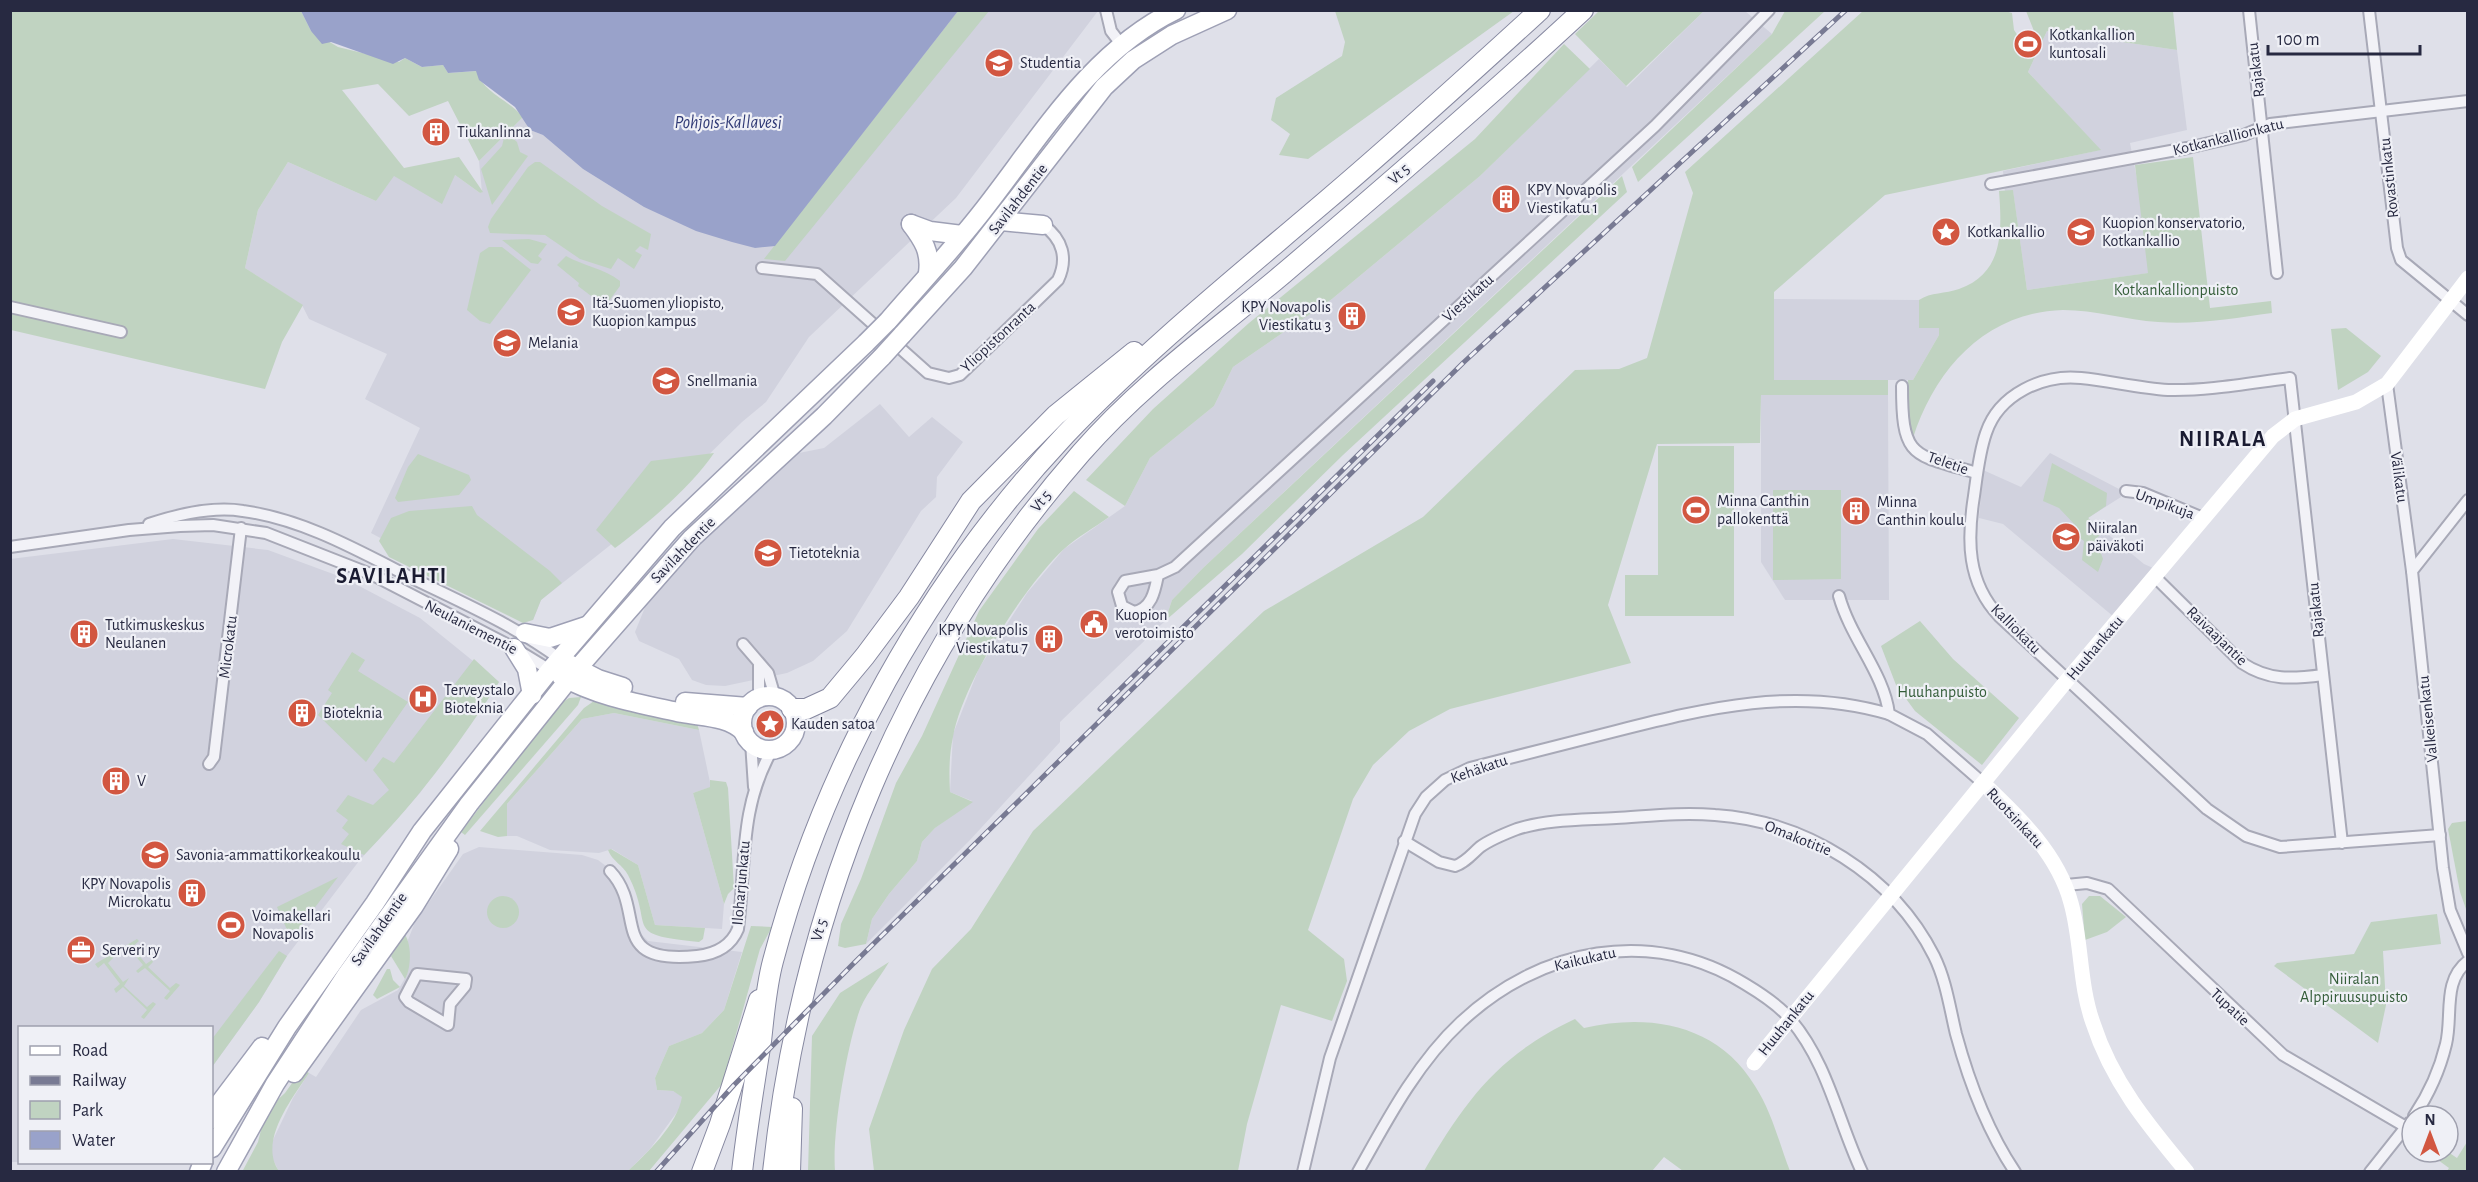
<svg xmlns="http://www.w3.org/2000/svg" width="2478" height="1182" font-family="'Alegreya Sans',sans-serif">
<rect width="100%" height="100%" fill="#dfe0e9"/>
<g fill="#d1d2de">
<path d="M958 11H1098L956 198 809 337 766 402 742 422 642 520 541 600 533 620 371 533 420 428 365 399 387 354 309 319 302 305 245 268 258 210 288 162 376 201 393 173 455 175 480 193 482 192 479 161 523 117 530 130 543 135 583 169 644 207 755 248Z"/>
<path d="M1704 11H1745L1772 34 1203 568 1172 600 1165 621 1060 722V742L970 840 866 944 872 919 889 894 917 861 922 842 935 828 972 801 950 792 953 734 979 668 1027 593 1064 549 1125 506 1150 458 1214 406 1233 367 1332 299 1480 176 1599 59 1627 87Z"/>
<path d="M2047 31 2177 50 2187 130 2130 143 2139 189 2149 273 2027 290 2013 191 2005 192 2003 171 2100 150 2028 72Z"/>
<path d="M1774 299 1919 300V327L1939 328V335L1913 380H1774Z"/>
<path d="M1761 395H1888L1889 600H1785L1761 562Z"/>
<path d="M880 404 909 437 932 417 963 442 937 477 936 497 921 511 847 631 813 661 787 673 725 686 706 685 692 680 679 659 639 641 635 632 650 595 681 560 799 453 824 448Z"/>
<path d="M2050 453 2119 489 2121 497 2088 518 2144 564 2153 568 2114 617 2003 524 1979 518 1983 470 2021 487Z"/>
<path d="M173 539 268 550 344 578 420 618 499 682 420 793 359 861 287 956 259 1002 212 1067V1028H20L19 1162H11L10 559Z"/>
<path d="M614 713 699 730 711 787 693 793 724 904 722 929 655 925 638 865 612 849 599 853 550 850 517 836H507V804L582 719Z"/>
<path d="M479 847 582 855 598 860 619 876 640 933 648 941 742 952 724 1010 702 1033 669 1046 655 1078 657 1090 673 1091 683 1097 680 1108 650 1149 628 1171 279 1172 271 1155 272 1142 293 1098 309 1073 316 1077 361 1010 398 990 407 975 408 940 415 922 463 854Z"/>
</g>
<g fill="#c0d3c1">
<path d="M11 11H301L311 31 338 47 399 62 405 58 422 67 443 65 448 73 477 71C482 92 509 100 523 117L479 161 448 101 409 116 378 84 342 90 404 168 459 157 483 192 480 193 455 175 442 204 394 176 376 201 288 162 258 210 245 268 303 305 282 342 265 389 11 330Z"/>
<path d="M958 11H989L785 261 764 259Z"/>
<path d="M1335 11V10L1514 11 1308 159 1279 155 1290 134 1271 120 1276 98 1342 56 1345 42Z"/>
<path d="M1599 11V10L1704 11 1626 86 1575 34Z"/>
<path d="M1785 11H1825L1638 182 1632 167 1772 34Z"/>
<path d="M1863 11H2005L2012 13 2014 30 2018 36 2034 31 2026 11H2173L2177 50 2047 31 2028 72 2101 150 1885 195 1774 292V380H1888V395H1761L1760 443 1657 444 1608 605 1631 663 1450 709 1409 731 1373 765 1353 799 1308 930 1344 959 1347 981 1332 1021 1281 1005 1247 1124 1238 1171H874L869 1129 904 1030 932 969 971 929 1033 831 1264 611 1423 517 1575 370 1619 369 1647 358 1693 193 1685 172Z"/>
<path d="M1564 44 1590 69 1480 176 1332 299 1233 367 1214 406 1150 458 1125 506 1086 480 1153 409 1249 323 1475 139Z"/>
<path d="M509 135 517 142 520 152 528 156 492 205 481 169 502 146 504 138Z"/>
<path d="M2193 157 2210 308 2271 301 2272 313C2235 318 2196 325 2158 322 2126 320 2095 310 2063 310 1986 312 1935 369 1913 438L1909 435 1908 380H1913L1939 335V328H1919V300C1931 292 1945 294 1959 289 2004 273 2002 231 1999 191L2013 190 2027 290 2148 273 2135 165Z"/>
<path d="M535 162H540L602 206 651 234 648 250 640 246 635 251 642 255 634 269 618 258 611 269 580 259 545 235 490 233 488 227 491 219 528 167Z"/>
<path d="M1622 176 1627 192 1343 455 1242 554 1165 621 1172 600 1203 568Z"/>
<path d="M529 239 547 244 538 256 542 259 538 264 531 263 502 240Z"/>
<path d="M489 247H502L531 270 490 324 480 321 467 310 480 253Z"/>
<path d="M566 256C584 266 603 268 620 281V286L603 309V305L578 286 579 283 557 265Z"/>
<path d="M2346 328 2381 356 2368 372 2338 390 2331 329Z"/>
<path d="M1658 446H1734V616H1625V575H1658Z"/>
<path d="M714 453C693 485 646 525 615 548L596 530 651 461Z"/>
<path d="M418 454 469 475 471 480 459 495 398 502 395 498 408 467Z"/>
<path d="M2052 463 2107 493 2106 506 2088 518 2104 531 2096 539 2103 559 2098 572 2082 560 2084 541 2072 532 2077 527 2059 508 2043 501Z"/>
<path d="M1773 490H1841V579L1773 580Z"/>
<path d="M1074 491 1109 517C1094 528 1077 537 1064 549 1024 586 962 684 953 737 949 755 949 773 950 792L973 802 935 828 922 842 917 861 889 894 872 919 866 944 845 948 838 946 841 924 861 879 896 783 922 736 979 611 1038 529Z"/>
<path d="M472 506 477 515 550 571 562 583 541 600 533 620 523 623 389 557 379 541 391 518 409 511Z"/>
<path d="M1920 621 1953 659 2019 718 1982 765 1915 711 1896 685 1881 646Z"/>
<path d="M352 652 365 660 358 671 408 702 366 762 318 715 332 693 328 690Z"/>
<path d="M474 659 499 682C460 744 415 803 364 855L341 844 349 834 342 828 348 820 336 811 348 795 373 805 389 790 373 770 383 757 394 763Z"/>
<path d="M581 697 578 705 465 835 461 832 558 705 569 698Z"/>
<path d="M594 701H603L696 720 699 730 614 713 582 719 507 804V836L498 837 480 831 584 708Z"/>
<path d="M710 780 726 782 728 788 734 888 728 894 724 904 693 793 710 787Z"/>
<path d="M2467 821H2468L2467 912 2460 892 2448 829 2452 823Z"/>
<path d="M611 849 638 865 655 925 705 928 703 939 699 942C620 934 656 929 628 875 623 865 612 861 608 850Z"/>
<path d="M338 877 291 939 277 907Z"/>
<path d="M2089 896H2100L2126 917 2107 932 2085 940 2082 904Z"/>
<circle cx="503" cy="912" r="16"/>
<path d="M2437 914 2441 944 2383 951 2386 1005 2378 1043 2274 966 2277 963 2354 954 2371 922Z"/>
<path d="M751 926 772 927 760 949 722 1084 649 1171H628C648 1152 677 1125 682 1097L673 1091 657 1090 655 1078 669 1046 702 1033 724 1010Z"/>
<path d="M405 935C412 945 411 969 405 979L391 956Z"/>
<path d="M137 939 139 941 132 947 146 964 152 960 153 962 148 967 170 988 176 983 180 985 167 1000 164 998 170 991 145 968 138 973 136 971 143 965 129 948 123 952 120 949Z"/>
<path d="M279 951 287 956 259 1002 212 1067V1039Z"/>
<path d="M112 954 114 957 108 963 123 982 129 978 124 986 147 1007 153 1002 156 1004 144 1019 141 1017 147 1010 123 987 116 993 114 989 120 984 104 963 98 968 95 964Z"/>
<path d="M889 962C879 979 863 997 858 1015 846 1053 832 1132 835 1171H808L812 1036 840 993Z"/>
<path d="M387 969H390L393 980 400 987 377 999 373 995Z"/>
<path d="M1575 1019 1584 1028C1649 1013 1718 1024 1755 1086 1772 1112 1779 1143 1790 1171H1683L1664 1157 1652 1171H1424C1465 1101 1498 1055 1575 1019Z"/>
<path d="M302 1069 309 1073C292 1099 258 1141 279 1171L242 1172 258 1142 262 1126 273 1104 285 1093Z"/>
<path d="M2467 1142V1171H2447L2449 1168 2427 1152H2448L2457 1158Z"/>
</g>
<path fill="#99a2ca" d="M301 11H958L775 246 755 248 732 242 696 231 644 207 583 169 543 135 530 130 515 107 479 80 476 71 448 73 443 65 422 67 405 58 393 64 331 42 322 44 311 31Z"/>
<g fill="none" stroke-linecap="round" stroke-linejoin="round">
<g stroke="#a8a9b7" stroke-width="14">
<g id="street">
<path d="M1106 10 1111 31 1124 48"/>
<path d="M2249 10 2277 273"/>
<path d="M2369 10 2397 248 2401 260 2468 315"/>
<path d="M1991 184 2187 148 2244 135 2270 124 2468 101"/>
<path d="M762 268 817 274 928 373 949 378 960 375 1058 280C1068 259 1063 239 1043 225"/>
<path d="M10 307 121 332"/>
<path d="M2387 384 2412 571"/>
<path d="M1902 386C1902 459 1912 454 1977 473"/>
<path d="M2126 491 2143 493 2203 518"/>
<path d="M2468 500 2412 571 2443 868 2450 910 2468 953"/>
<path d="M149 524C179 514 212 506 243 511 303 519 359 551 412 578 463 603 514 625 560 659"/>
<path d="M10 547 129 530 180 526 213 525 266 533 373 575 514 648 550 670"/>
<path d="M1158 575C1155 590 1152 609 1134 612L1122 606 1118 592 1125 581 1158 575 1175 567 1655 126 1769 10"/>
<path d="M2155 577 2242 663C2269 681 2292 679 2323 675"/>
<path d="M1839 596C1851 639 1884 673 1889 714L1927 734 1983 783"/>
<path d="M743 644 768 673 775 697"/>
<path d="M759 665V699"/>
<path d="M751 742 754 787"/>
<path d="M209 764 214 757 241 528"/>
<path d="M1404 841 1439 862 1455 866C1465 863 1472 854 1480 847 1491 839 1504 834 1517 829 1548 819 1583 820 1616 818 1649 816 1682 812 1715 815 1806 821 1893 875 1934 956 1946 980 1950 1009 1956 1034 1969 1082 1987 1130 2015 1172"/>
<path d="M2342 843 2290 378C2250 383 2208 391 2168 390 2139 388 2110 381 2081 378 2043 374 1999 394 1986 433 1979 453 1977 475 1974 496 1967 540 1967 582 1999 616L2207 809 2246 836 2280 847 2440 835"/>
<path d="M610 871C648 911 605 965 697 956 716 954 731 946 738 929 746 865 739 808 772 750"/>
<path d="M2066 885 2087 883 2108 889 2283 1055 2406 1127"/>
<path d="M417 974 466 979 465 986 450 1004 448 1025 409 1002 405 997Z"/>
<path d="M2414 1116C2429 1094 2440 1069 2446 1044 2453 1015 2442 981 2468 961"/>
<path d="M1303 1172 1330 1058 1415 814 1426 797 1445 780 1470 768C1519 756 1567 743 1616 731 1707 708 1796 686 1889 714"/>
<path d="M1358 1172C1387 1120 1417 1063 1461 1022 1540 948 1651 926 1745 984 1760 993 1780 1006 1791 1020 1828 1064 1838 1121 1862 1172"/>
<path d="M2370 1172 2409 1123"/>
</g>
</g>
<g stroke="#9ea0b5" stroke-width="21">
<g id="primary">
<path d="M1001 221 1043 225"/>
<path d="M911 224C923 240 931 252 928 273"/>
<path d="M911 224 930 231 962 235"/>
<path d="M888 321C919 285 952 250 981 213 1038 141 1089 52 1176 10"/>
<path d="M902 335 963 268 1104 87 1133 60 1172 35 1227 10"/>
<path d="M525 633 550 638 586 626"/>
<path d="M514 648 527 669 532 695"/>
<path d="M569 664 598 679 623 687"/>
<path d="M561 676C598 697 641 704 682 713 703 717 728 716 744 732"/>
<circle cx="769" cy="723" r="27"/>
<path d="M685 702 748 707"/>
<path d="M294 1073 414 906 449 849"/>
<path d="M212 1119 219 1104 262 1047"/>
<path d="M212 1148 287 1027 375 903 422 831 550 670 672 528 866 343"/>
<path d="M199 1172 203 1162"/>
<path d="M226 1172 275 1084 347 974 469 804 577 669 692 538 824 416 882 357"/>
</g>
</g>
<g stroke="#8688a0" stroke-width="22">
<g id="highway">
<path d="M792 709H806L830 698 865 656 909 597 971 501 1056 415 1134 352"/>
<path d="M702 1172 720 1124 759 1000"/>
<path d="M742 1172C747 1128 754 1085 761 1041 764 1015 766 987 773 961 824 767 927 582 1065 435 1146 350 1238 276 1327 200 1399 139 1470 74 1540 10"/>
<path d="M773 1172C802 903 903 657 1081 453 1141 384 1215 331 1284 273 1385 187 1486 100 1583 10"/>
<path d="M790 1172 792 1108"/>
</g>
</g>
<use href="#street" stroke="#f2f2f7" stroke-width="10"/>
<g stroke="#fff" stroke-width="15">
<path d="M1983 783C2019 817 2058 854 2071 903 2082 942 2079 984 2093 1023 2112 1082 2148 1125 2187 1172"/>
<path d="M1754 1063 2068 679 2273 436 2295 419 2356 402 2387 384 2468 278"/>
</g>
<use href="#primary" stroke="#fff" stroke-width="18"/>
<use href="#highway" stroke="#fff" stroke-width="20"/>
<g stroke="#787a93" stroke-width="5">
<g id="rail">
<path d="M1100 709 1433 381"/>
<path d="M656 1172 734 1085 852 965 1464 362 1846 10"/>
</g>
</g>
<use href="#rail" stroke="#eff0f6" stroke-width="3" stroke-dasharray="9" stroke-linecap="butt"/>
<g stroke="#9ea0b5" stroke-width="21" stroke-linecap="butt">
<g id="primary-bridge">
<path d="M866 343 888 321"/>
<path d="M882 357 902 335"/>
</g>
</g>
<use href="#primary-bridge" stroke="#fff" stroke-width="18"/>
</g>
<defs>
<g id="stadium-disc" transform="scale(1.5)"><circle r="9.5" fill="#d25640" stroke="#eff0f6"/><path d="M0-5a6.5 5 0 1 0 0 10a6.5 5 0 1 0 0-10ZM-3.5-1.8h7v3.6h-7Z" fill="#fff"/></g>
<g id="university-disc" transform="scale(1.5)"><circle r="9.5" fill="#d25640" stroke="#eff0f6"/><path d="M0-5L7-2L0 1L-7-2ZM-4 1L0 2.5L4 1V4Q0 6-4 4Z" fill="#fff"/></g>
<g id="building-disc" transform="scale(1.5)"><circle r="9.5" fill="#d25640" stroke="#eff0f6"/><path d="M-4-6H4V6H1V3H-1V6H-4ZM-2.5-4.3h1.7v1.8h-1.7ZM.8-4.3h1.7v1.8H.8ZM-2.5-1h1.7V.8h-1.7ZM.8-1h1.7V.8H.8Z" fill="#fff"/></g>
<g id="sight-disc" transform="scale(1.5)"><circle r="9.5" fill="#d25640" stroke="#eff0f6"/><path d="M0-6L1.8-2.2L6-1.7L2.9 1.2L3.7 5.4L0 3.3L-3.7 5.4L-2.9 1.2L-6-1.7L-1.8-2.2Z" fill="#fff"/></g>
<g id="school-disc" transform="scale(1.5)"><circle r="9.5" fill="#d25640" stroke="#eff0f6"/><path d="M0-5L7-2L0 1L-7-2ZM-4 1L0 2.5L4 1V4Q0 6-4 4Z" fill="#fff"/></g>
<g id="civic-disc" transform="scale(1.5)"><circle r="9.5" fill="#d25640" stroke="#eff0f6"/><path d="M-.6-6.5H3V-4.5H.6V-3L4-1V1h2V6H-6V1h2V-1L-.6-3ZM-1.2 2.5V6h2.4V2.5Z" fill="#fff"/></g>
<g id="hospital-disc" transform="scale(1.5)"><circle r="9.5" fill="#d25640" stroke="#eff0f6"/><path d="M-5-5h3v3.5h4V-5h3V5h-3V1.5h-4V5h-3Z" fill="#fff"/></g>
<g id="office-disc" transform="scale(1.5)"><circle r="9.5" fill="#d25640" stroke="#eff0f6"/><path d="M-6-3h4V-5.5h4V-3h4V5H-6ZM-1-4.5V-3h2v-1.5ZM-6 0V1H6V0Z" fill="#fff"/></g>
</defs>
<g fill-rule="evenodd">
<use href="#stadium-disc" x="2028" y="44"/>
<use href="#university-disc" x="999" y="63"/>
<use href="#building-disc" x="436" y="132"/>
<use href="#building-disc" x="1506" y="199"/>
<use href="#sight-disc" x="1946" y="232"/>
<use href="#school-disc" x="2081" y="232"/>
<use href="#university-disc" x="571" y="312"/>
<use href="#building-disc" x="1352" y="316"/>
<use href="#university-disc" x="507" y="343"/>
<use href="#university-disc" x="666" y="381"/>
<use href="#stadium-disc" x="1696" y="510"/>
<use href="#building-disc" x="1856" y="511"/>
<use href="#school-disc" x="2066" y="537"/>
<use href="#university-disc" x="768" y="553"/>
<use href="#civic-disc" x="1094" y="624"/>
<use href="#building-disc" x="84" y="634"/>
<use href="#building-disc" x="1049" y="639"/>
<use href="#hospital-disc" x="423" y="699"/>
<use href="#building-disc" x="302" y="713"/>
<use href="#sight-disc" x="770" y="724"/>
<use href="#building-disc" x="116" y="781"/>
<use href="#university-disc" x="155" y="855"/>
<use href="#building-disc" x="192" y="893"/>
<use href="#stadium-disc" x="231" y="925"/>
<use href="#office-disc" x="81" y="950"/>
</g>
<g text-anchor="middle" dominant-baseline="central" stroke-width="4.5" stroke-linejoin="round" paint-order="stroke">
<g font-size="16" fill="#272941" stroke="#eff0f6" text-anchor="start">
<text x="2049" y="35">Kotkankallion<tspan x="2049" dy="18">kuntosali</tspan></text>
<text x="1020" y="63">Studentia</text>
<text x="457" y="132">Tiukanlinna</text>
<text x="1527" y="190">KPY Novapolis<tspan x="1527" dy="18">Viestikatu 1</tspan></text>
<text x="2102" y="223">Kuopion konservatorio,<tspan x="2102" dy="18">Kotkankallio</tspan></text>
<text x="1967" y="232">Kotkankallio</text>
<text x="592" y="303">Itä-Suomen yliopisto,<tspan x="592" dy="18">Kuopion kampus</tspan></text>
<text x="1331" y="307" text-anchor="end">KPY Novapolis<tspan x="1331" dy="18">Viestikatu 3</tspan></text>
<text x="528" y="343">Melania</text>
<text x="687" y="381">Snellmania</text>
<text x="1717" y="501">Minna Canthin<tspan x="1717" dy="18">pallokenttä</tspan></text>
<text x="1877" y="502">Minna<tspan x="1877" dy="18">Canthin koulu</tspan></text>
<text x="2087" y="528">Niiralan<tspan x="2087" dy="18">päiväkoti</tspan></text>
<text x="789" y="553">Tietoteknia</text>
<text x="1115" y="615">Kuopion<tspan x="1115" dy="18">verotoimisto</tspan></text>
<text x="105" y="625">Tutkimuskeskus<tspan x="105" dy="18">Neulanen</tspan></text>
<text x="1028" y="630" text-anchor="end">KPY Novapolis<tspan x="1028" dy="18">Viestikatu 7</tspan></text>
<text x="444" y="690">Terveystalo<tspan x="444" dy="18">Bioteknia</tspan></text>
<text x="323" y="713">Bioteknia</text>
<text x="791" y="724">Kauden satoa</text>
<text x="137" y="781">V</text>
<text x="176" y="855">Savonia-ammattikorkeakoulu</text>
<text x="171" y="884" text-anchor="end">KPY Novapolis<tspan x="171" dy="18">Microkatu</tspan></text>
<text x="252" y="916">Voimakellari<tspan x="252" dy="18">Novapolis</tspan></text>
<text x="102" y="950">Serveri ry</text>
</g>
<g font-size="16" fill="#272941" stroke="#eff0f6">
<text transform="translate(2256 70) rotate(-97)">Rajakatu</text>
<text transform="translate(2228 137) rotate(-14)">Kotkankallionkatu</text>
<text transform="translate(1399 174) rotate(-41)">Vt 5</text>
<text transform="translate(2389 178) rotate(-96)">Rovastinkatu</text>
<text transform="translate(1018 199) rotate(-52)">Savilahdentie</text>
<text transform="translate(1468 298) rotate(-42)">Viestikatu</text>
<text transform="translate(998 337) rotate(-43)">Yliopistonranta</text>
<text transform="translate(1948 463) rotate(19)">Teletie</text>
<text transform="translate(2399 477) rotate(82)">Välikatu</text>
<text transform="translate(1041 501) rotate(-50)">Vt 5</text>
<text transform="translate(2165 504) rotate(20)">Umpikuja</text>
<text transform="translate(683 550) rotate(-46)">Savilahdentie</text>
<text transform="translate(2316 610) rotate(-96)">Rajakatu</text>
<text transform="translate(471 627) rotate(27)">Neulaniementie</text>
<text transform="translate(2016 629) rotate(45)">Kalliokatu</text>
<text transform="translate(2217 636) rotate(44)">Raivaajantie</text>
<text transform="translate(228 647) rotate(-83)">Microkatu</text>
<text transform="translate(2095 648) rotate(-50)">Huuhankatu</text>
<text transform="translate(2428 719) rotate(-96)">Valkeisenkatu</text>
<text transform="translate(1479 769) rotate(-19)">Kehäkatu</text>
<text transform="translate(2015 818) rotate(47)">Ruotsinkatu</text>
<text transform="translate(1798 838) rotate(22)">Omakotitie</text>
<text transform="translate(741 883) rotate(-85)">Iloharjunkatu</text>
<text transform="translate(379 929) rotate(-55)">Savilahdentie</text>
<text transform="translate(819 930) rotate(-73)">Vt 5</text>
<text transform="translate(1585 959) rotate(-13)">Kaikukatu</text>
<text transform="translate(2230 1007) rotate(43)">Tupatie</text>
<text transform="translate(1786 1023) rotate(-51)">Huuhankatu</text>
</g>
<g font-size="16" fill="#345d39" stroke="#eff0f6">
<text x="2176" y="290">Kotkankallionpuisto</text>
<text x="1942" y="692">Huuhanpuisto</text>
<text x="2354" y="979">Niiralan<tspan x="2354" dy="18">Alppiruusupuisto</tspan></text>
</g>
<g font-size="18" font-style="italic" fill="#303a76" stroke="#eff0f6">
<text x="728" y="123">Pohjois-Kallavesi</text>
</g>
<g font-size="22" font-weight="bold" letter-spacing="1.5" fill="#1a1b31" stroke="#eff0f6">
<text x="2223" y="439">NIIRALA</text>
<text x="392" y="576">SAVILAHTI</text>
</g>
</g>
<rect width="2478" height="1182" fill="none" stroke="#272941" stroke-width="24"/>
<rect x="18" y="1026" width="195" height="138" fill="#eff0f6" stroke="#9fa0ae" stroke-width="1.5"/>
<rect x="30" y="1046" width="30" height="9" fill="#ffffff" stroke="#9fa0ae" stroke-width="1.5"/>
<text x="72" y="1056" font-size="18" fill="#272941">Road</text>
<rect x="30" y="1076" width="30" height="9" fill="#787a93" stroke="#9fa0ae" stroke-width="1.5"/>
<text x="72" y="1086" font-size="18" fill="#272941">Railway</text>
<rect x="30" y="1101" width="30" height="18" fill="#c0d3c1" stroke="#9fa0ae" stroke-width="1.5"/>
<text x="72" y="1116" font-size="18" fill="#272941">Park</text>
<rect x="30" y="1131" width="30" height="18" fill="#99a2ca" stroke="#9fa0ae" stroke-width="1.5"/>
<text x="72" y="1146" font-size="18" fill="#272941">Water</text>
<g transform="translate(2430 1134)"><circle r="28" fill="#eff0f6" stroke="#9fa0ae" stroke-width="1.5"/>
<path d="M0-4.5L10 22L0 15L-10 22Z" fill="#d25640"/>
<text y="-9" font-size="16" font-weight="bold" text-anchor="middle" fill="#272941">N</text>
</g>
<path d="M2268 45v9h152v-9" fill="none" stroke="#272941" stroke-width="3"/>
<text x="2277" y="45" font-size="18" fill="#272941" stroke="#eff0f6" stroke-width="4.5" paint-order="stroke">100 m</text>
</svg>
